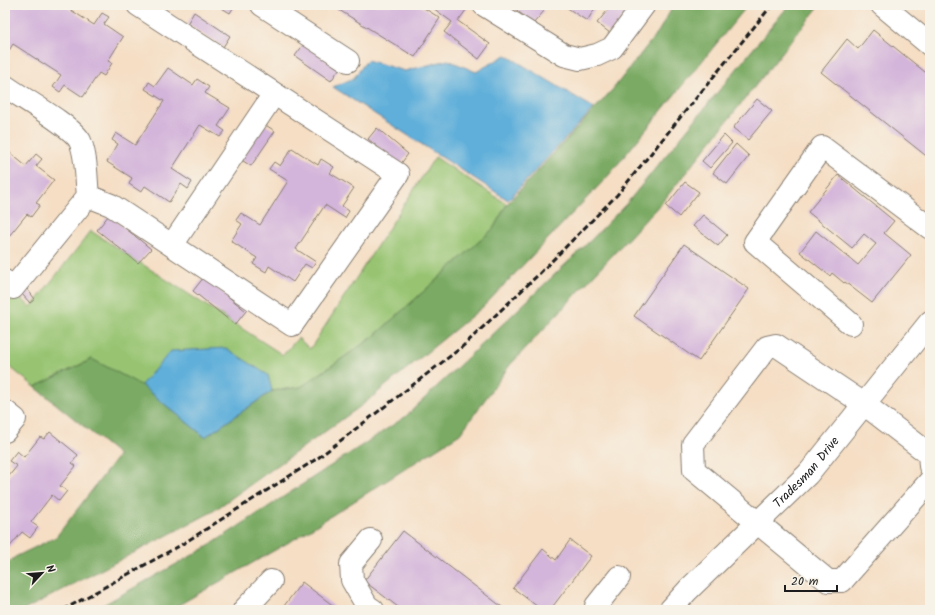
<svg xmlns="http://www.w3.org/2000/svg" width="935" height="615" font-family="Kalam,sans-serif">
<rect width="100%" height="100%" fill="#f7f3e8"/>
<filter id="ink" filterUnits="userSpaceOnUse"><feTurbulence type="fractalNoise" baseFrequency=".025" numOctaves="2"/><feDisplacementMap in="SourceGraphic" scale="8" xChannelSelector="R" yChannelSelector="G"/><feConvolveMatrix kernelMatrix="1 2 1 2 8 2 1 2 1" color-interpolation-filters="sRGB"/></filter>
<filter id="wash" filterUnits="userSpaceOnUse"><feTurbulence type="fractalNoise" baseFrequency=".012" numOctaves="4" result="noise"/><feDisplacementMap in="SourceGraphic" scale="16" xChannelSelector="R" yChannelSelector="G"/><feGaussianBlur stdDeviation="0.9" result="paint"/><feColorMatrix in="noise" values="0 0 0 0 0 0 0 0 0 0 0 0 0 0 0 0 0 1.4 0 .05"/><feComposite in="paint" operator="in"/></filter>
<g filter="url(#wash)">
<rect width="100%" height="100%" fill="#f5dec4"/>
<path fill="#98c472" stroke="#5a7047" d="M435 157 507 204 493 229 373 337 301 387 272 391 205 437 92 359 35 387 5 363V306L15 294 31 307 91 231 283 355 298 338 310 349Z"/>
<g fill="#7aaa64" stroke="#4b6340">
<path d="M674 5H748L609 175 484 306 361 406 212 512 24 610H5V566L15 557 56 537 119 455 35 387 92 359 141 385 205 437 272 391 301 387 373 337 493 229 507 204 613 89 658 32Z"/>
<path d="M789 5H820L664 200 510 365 460 434 298 537 170 610H94L207 547 405 417 592 239 627 203Z"/>
</g>
<g fill="#5fafda" stroke="#3e667b">
<path d="M506 55 594 108 508 200 333 87 354 78 367 60 405 71 448 60 476 72Z"/>
<path d="M226 348 268 375 272 391 205 437 141 385 171 351Z"/>
</g>
<g id="blocks">
<g fill="#d3b4da">
<path d="M5 5H63L94 25 102 13 109 17 104 24 123 37 108 61 112 63 104 76 99 73 83 97 65 85 60 92 53 87 61 75 13 44 5 57Z"/>
<path d="M217 5H235L230 13Z"/>
<path d="M331 5H419L440 18 415 57Z"/>
<path d="M429 5 469 6 458 21 490 44 479 59 444 32 452 22Z"/>
<path d="M511 5H536L544 11 533 24Z"/>
<path d="M563 5H597L587 21Z"/>
<path d="M612 5H633L610 33 597 23Z"/>
<path d="M194 12 230 36 223 47 187 24Z"/>
<path d="M873 30 930 76V159L821 72 847 39 858 49Z"/>
<path d="M304 44 339 69 331 81 295 56Z"/>
<path d="M168 68 193 85 197 79 209 87 205 93 230 108 218 126 225 131 220 137 200 125 172 169 192 182 188 189 181 184 169 202 145 186 141 192 129 184 132 178 107 162 118 144 112 140 116 133 135 145 164 101 145 89 149 82 155 86Z"/>
<path d="M757 99 772 111 748 140 733 128Z"/>
<path d="M264 124 275 131 251 166 240 159Z"/>
<path d="M377 128 408 154 400 165 368 139Z"/>
<path d="M724 135 732 143 710 168 702 161Z"/>
<path d="M736 144 749 156 727 184 713 173Z"/>
<path d="M292 148 318 165 321 159 334 167 330 173 354 188 342 206 349 211 345 218 325 205 296 249 316 262 312 268 305 264 293 282 269 266 266 272 253 264 257 258 231 241 242 224 236 220 241 213 260 225 288 181 269 169 274 162 280 166Z"/>
<path d="M5 149 26 166 36 154 42 159 36 166 54 180 36 203 40 205 31 217 27 214 9 236 5 233Z"/>
<path d="M838 175 894 221 884 233 911 255 872 303 845 282 844 283 832 273 830 276 800 252 816 231 858 265 876 244 864 234 852 248 808 212Z"/>
<path d="M685 182 699 192 679 217 666 206Z"/>
<path d="M109 215 151 249 138 263 97 230Z"/>
<path d="M703 215 727 235 718 246 693 226Z"/>
<path d="M684 244 749 289 699 361 634 316Z"/>
<path d="M204 277 246 311 235 325 193 291Z"/>
<path d="M27 289 35 299 30 303 22 294Z"/>
<path d="M50 432 78 455 72 463 76 466 60 486 67 491 59 501 52 495 31 522 38 527 30 538 22 532 7 550 5 548V481L17 466 9 461 17 451 24 457 40 437 44 439Z"/>
<path d="M403 531 506 610H402L364 581Z"/>
<path d="M570 540 591 556 550 610H542L513 588 543 549 556 560Z"/>
<path d="M302 582 339 610H281Z"/>
</g>
</g>
</g>
<g filter="url(#ink)">
<use href="#blocks" fill-opacity="0" stroke="#887d70" stroke-width="1"/>
<g fill="none" stroke-linecap="round" stroke-linejoin="round">
<g stroke="#887d70" stroke-width="24">
<g id="minor">
<path d="M262 5 348 61"/>
<path d="M484 5 564 55 580 59 597 55 612 48 644 5"/>
<path d="M882 5 930 45"/>
<path d="M5 86C22 98 72 126 80 141 87 157 86 179 88 196L13 288 5 281"/>
<path d="M88 196 111 205 292 325 398 174 138 5"/>
<path d="M172 245 274 94"/>
<path d="M851 324 755 242 822 147 930 228"/>
<path d="M5 411 15 419 5 431"/>
<path d="M930 466 929 454 864 404 776 345 767 347 693 444 694 470 828 581H842L930 481"/>
<path d="M371 540 351 564 352 580 367 606 373 610"/>
<path d="M244 610 271 581"/>
<path d="M597 610 596 606 619 577"/>
<path id="s1" d="M670 610 688 590 808 474 930 322"/>
</g>
</g>
<use href="#minor" stroke="#fff" stroke-width="22"/>
<path stroke="#1c1c1c" stroke-width="3" stroke-dasharray="6 3" stroke-linecap="butt" d="M63 610 181 545 318 458 462 347 538 275 617 195 772 5"/>
</g>
</g>
<g text-anchor="middle" dominant-baseline="central" stroke-width="4" stroke-linejoin="round" paint-order="stroke">
<g font-size="13" fill="#1c1c1c" stroke="#f7f3e8">
<text stroke="none"><textPath href="#s1" startOffset="194">Tradesman Drive</textPath></text>
</g>
</g>
<rect width="935" height="615" fill="none" stroke="#f7f3e8" stroke-width="20"/>
<g transform="translate(42 573) rotate(64)" stroke="#f7f3e8" stroke-width="3" paint-order="stroke">
<path d="M0-3L7 15L0 10L-7 15Z" fill="#1c1c1c"/>
<text y="-6" font-size="11" font-weight="bold" text-anchor="middle" fill="#1c1c1c">N</text>
</g>
<path d="M785 585v6h52v-6" fill="none" stroke="#1c1c1c" stroke-width="2"/>
<text x="791" y="585" font-size="12" fill="#1c1c1c" stroke="#f7f3e8" stroke-width="3" paint-order="stroke">20 m</text>
</svg>
